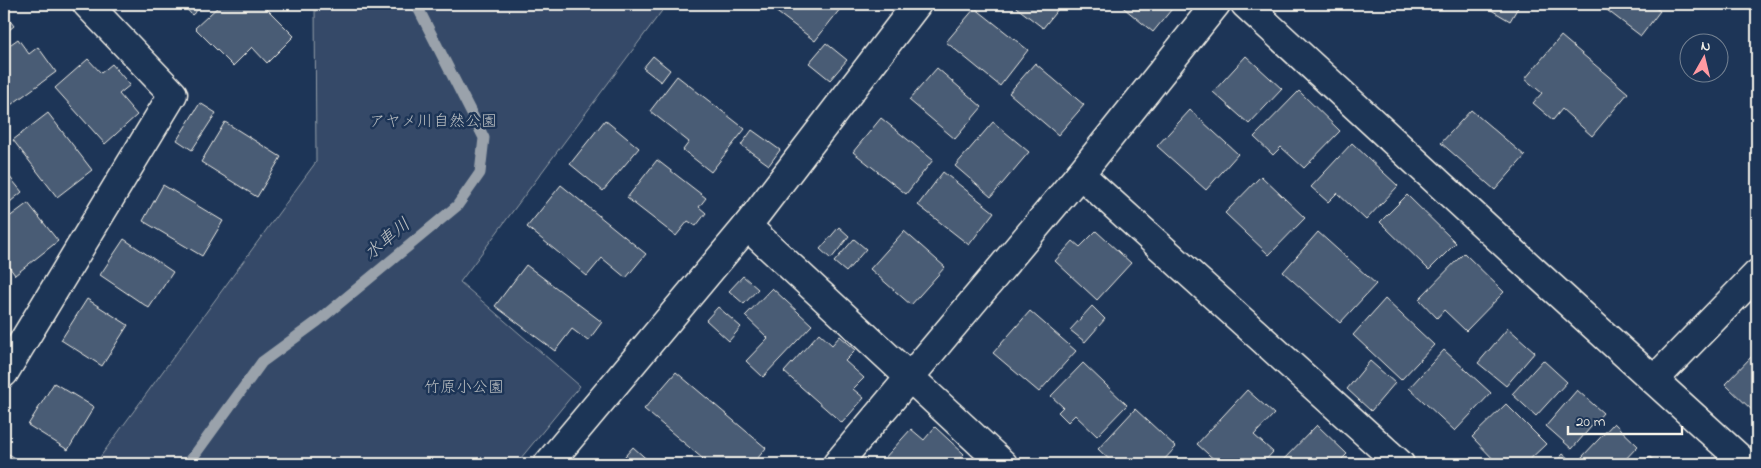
<svg xmlns="http://www.w3.org/2000/svg" width="1761" height="468" font-family="'Indie Flower','Klee One',sans-serif">
<rect width="100%" height="100%" fill="#1d3557"/>
<filter id="ink" filterUnits="userSpaceOnUse"><feTurbulence type="fractalNoise" baseFrequency=".02" numOctaves="2"/><feDisplacementMap in="SourceGraphic" scale="10" xChannelSelector="R" yChannelSelector="G"/><feConvolveMatrix kernelMatrix="1 2 1 2 8 2 1 2 1" color-interpolation-filters="sRGB"/></filter>
<g filter="url(#ink)">
<path fill="#354a67" stroke="#949ea8" d="M315 4H667L460 282 580 386 516 464H95L316 162Z"/>
<g fill="none" stroke-linecap="round" stroke-linejoin="round">
<path stroke="#9aa2ab" stroke-width="11" d="M188 464 262 362 318 321 457 206 480 173 484 138 416 4"/>
</g>
<g fill="#485b74" stroke="#f4f1e8">
<path d="M182 4H204L192 15Z"/>
<path d="M221 4H262L294 36 267 63 252 47 233 66 195 28Z"/>
<path d="M766 4H844L815 41Z"/>
<path d="M1012 4H1062L1043 28Z"/>
<path d="M1119 4H1176L1153 32Z"/>
<path d="M1481 4H1520L1510 21Z"/>
<path d="M1599 4H1650L1660 11 1641 36Z"/>
<path d="M975 8 1028 50 1000 86 946 42Z"/>
<path d="M4 13 14 26 4 34Z"/>
<path d="M1561 36 1628 93 1592 136 1562 109 1553 120 1533 103 1542 93 1525 79Z"/>
<path d="M18 39 29 54 38 47 56 72 8 107 4 101V49Z"/>
<path d="M826 43 847 60 830 80 809 63Z"/>
<path d="M653 56 670 70 661 82 643 68Z"/>
<path d="M1246 56 1282 89 1249 124 1213 92Z"/>
<path d="M88 59 101 73 112 64 130 85 119 94 137 115 105 144 55 88Z"/>
<path d="M1035 63 1084 105 1058 135 1009 93Z"/>
<path d="M937 68 982 107 955 139 909 100Z"/>
<path d="M677 76 745 129 711 172 683 150 689 142 650 111Z"/>
<path d="M1299 91 1340 131 1304 168 1281 147 1273 155 1254 137Z"/>
<path d="M200 103 216 113 192 150 177 140Z"/>
<path d="M1190 110 1238 154 1206 190 1157 146Z"/>
<path d="M1471 110 1525 156 1495 190 1441 143Z"/>
<path d="M48 113 92 170 57 197 13 140Z"/>
<path d="M881 118 933 160 906 194 853 152Z"/>
<path d="M605 120 639 148 603 191 570 164Z"/>
<path d="M225 122 281 157 257 197 201 162Z"/>
<path d="M993 122 1029 152 991 197 955 166Z"/>
<path d="M752 130 780 150 769 165 741 145Z"/>
<path d="M1352 143 1398 186 1366 220 1337 193 1328 202 1311 187Z"/>
<path d="M657 160 706 198 699 207 706 213 696 226 688 221 676 236 627 198Z"/>
<path d="M4 170 22 192 4 207Z"/>
<path d="M943 172 994 212 969 245 918 205Z"/>
<path d="M1261 176 1305 218 1269 255 1225 213Z"/>
<path d="M163 185 223 221 202 256 143 221Z"/>
<path d="M561 185 646 254 626 278 602 258 587 276 527 227Z"/>
<path d="M1407 195 1456 243 1429 270 1380 222Z"/>
<path d="M28 203 58 241 15 275 4 260V221Z"/>
<path d="M839 227 849 236 831 259 820 249Z"/>
<path d="M904 231 945 267 911 305 870 269Z"/>
<path d="M1096 231 1131 263 1097 300 1055 261 1073 241 1080 247Z"/>
<path d="M1318 232 1376 284 1340 323 1283 272Z"/>
<path d="M124 239 173 272 149 308 100 275Z"/>
<path d="M854 239 866 249 846 272 834 262Z"/>
<path d="M1464 253 1504 292 1466 331 1444 310 1437 318 1419 299Z"/>
<path d="M526 265 602 322 588 341 572 329 555 351 495 306Z"/>
<path d="M743 276 758 289 744 304 729 291Z"/>
<path d="M772 288 812 325 763 377 746 361 768 338 745 316Z"/>
<path d="M87 299 128 325 102 366 61 340Z"/>
<path d="M1385 299 1434 345 1401 380 1353 335Z"/>
<path d="M1092 306 1105 319 1085 342 1070 330Z"/>
<path d="M718 307 741 327 729 341 706 320Z"/>
<path d="M1030 311 1076 351 1039 392 993 353Z"/>
<path d="M1508 328 1535 352 1506 386 1478 363Z"/>
<path d="M819 333 832 345 840 336 856 350 845 361 864 378 853 389 864 398 842 423 784 372Z"/>
<path d="M1444 350 1491 393 1455 431 1409 388Z"/>
<path d="M1755 353 1757 354V415L1725 384Z"/>
<path d="M1543 360 1567 382 1536 416 1512 394Z"/>
<path d="M1370 361 1395 383 1371 411 1347 389Z"/>
<path d="M1083 363 1127 405 1097 436 1075 415 1068 422 1058 412 1063 407 1051 396Z"/>
<path d="M676 372 766 448 753 464H709L644 409Z"/>
<path d="M54 383 94 407 68 450 28 425Z"/>
<path d="M1247 390 1274 414 1254 435 1273 452 1262 464H1219L1197 444Z"/>
<path d="M1577 390 1603 413 1572 449 1546 426Z"/>
<path d="M1506 404 1546 444 1525 464H1498L1472 437Z"/>
<path d="M1135 409 1176 447 1160 464H1114L1098 449Z"/>
<path d="M1614 423 1638 446 1621 464H1591L1582 457Z"/>
<path d="M1317 425 1347 454 1337 464H1279Z"/>
<path d="M935 427 964 454 955 464H889L883 460 911 429 924 440Z"/>
<path d="M633 447 652 464H618Z"/>
<path d="M4 451 25 464H4Z"/>
<path d="M1563 454 1575 464H1554Z"/>
<path d="M1650 457 1658 464H1643Z"/>
</g>
<g fill="none" stroke-linecap="round" stroke-linejoin="round">
<g stroke="#f4f1e8" stroke-width="31">
<g id="minor">
<path d="M1245 4 1535 272 1746 464"/>
<path d="M1080 174 1400 464"/>
<path d="M747 226 1003 464"/>
<path d="M4 373 173 94 87 4"/>
<path d="M1654 380 1757 274"/>
<path d="M548 464 747 226 917 4"/>
<path d="M837 464 1080 174 1216 4"/>
</g>
</g>
<use href="#minor" stroke="#1d3557" stroke-width="28"/>
</g>
</g>
<g text-anchor="middle" dominant-baseline="central" stroke-width="5" stroke-linejoin="round" paint-order="stroke">
<g font-size="16" fill="#bbbfc1" stroke="#1d3557">
<text x="433" y="122">アヤメ川自然公園</text>
<text x="464" y="388">竹原小公園</text>
</g>
<g font-size="18" font-style="italic" fill="#c0c3c4" stroke="#1d3557">
<text transform="translate(388 240) rotate(-40)">水車川</text>
</g>
</g>
<rect width="1761" height="468" fill="none" stroke="#1d3557" stroke-width="20"/>
<rect x="10" y="10" width="1741" height="448" fill="none" stroke="#f4f1e8" stroke-width="2" filter="url(#ink)"/>
<g transform="translate(1704 58) rotate(8)"><circle r="24" fill="#1d3557" stroke="#738091"/>
<path d="M0-4L9 19L0 12L-9 19Z" fill="#ff9aa2"/>
<text y="-8" font-size="14" font-weight="bold" text-anchor="middle" fill="#f4f1e8">N</text>
</g>
<path d="M1568 426v8h114v-8" fill="none" stroke="#f4f1e8" stroke-width="2.5"/>
<text x="1576" y="426" font-size="15" fill="#f4f1e8" stroke="#1d3557" stroke-width="4" paint-order="stroke">20 m</text>
</svg>
